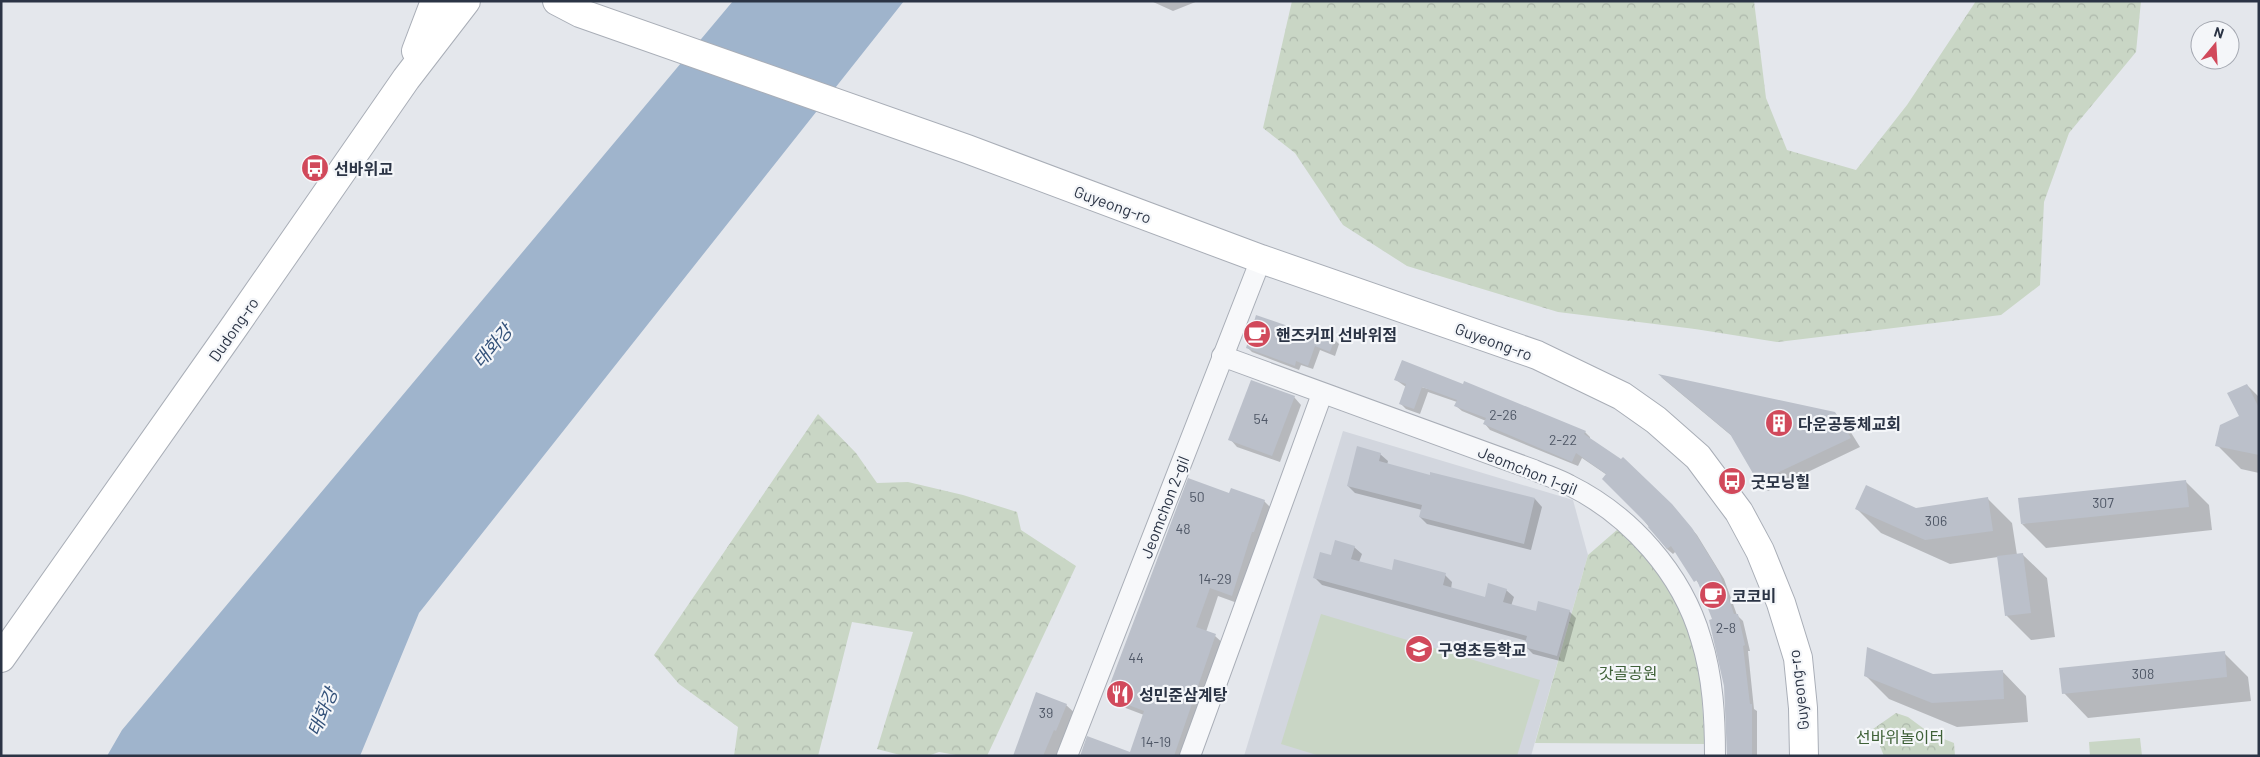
<svg xmlns="http://www.w3.org/2000/svg" width="2260" height="757" font-family="Barlow,'Noto Sans KR',sans-serif">
<defs>
<pattern id="forest-crowns" width="20" height="18" patternUnits="userSpaceOnUse" patternTransform="scale(1.25)"><rect width="20" height="18" fill="#c9d6c5"/><path d="M2 6a3 3 0 1 1 6 0M12 15a3 3 0 1 1 6 0" fill="none" stroke="#adb8ab"/></pattern>
</defs>
<rect width="100%" height="100%" fill="#e4e7ec"/>
<path fill="#d2d6de" d="M1343 431 1573 500 1588 555 1531 756H1244Z"/>
<g fill="url(#forest-crowns)">
<path d="M1292 1H1754L1766 98 1787 150 1856 170 1907 105 1976 1H2141L2136 52 2069 133 2044 202 2040 285 2001 315 1777 342 1695 329 1558 312 1407 266 1343 225 1295 153 1263 128Z"/>
<path d="M818 414 856 453 877 483 908 482 963 495 1017 512 1021 530 1076 566 987 756H962L939 752 928 756H904L877 749 913 632 852 622 818 756H734L738 727 679 684 654 655Z"/>
<path d="M1618 529 1658 566 1686 622 1700 672 1705 744 1535 743 1588 555Z"/>
<path d="M1896 713 1908 717 1931 734 1954 743 1955 756H1884L1873 729Z"/>
</g>
<g fill="#c9d6c5">
<path d="M1321 614 1540 680 1517 756H1320L1281 744Z"/>
<path d="M2140 738 2142 756H2090L2089 742Z"/>
</g>
<path fill="#9fb4cc" d="M733 1H904L419 613 360 756H107L122 730Z"/>
<g fill="#0003">
<path d="M1151 1H1198L1173 11Z"/>
<path d="M1308 335 1334 339 1339 344 1335 356 1320 350 1313 369 1301 365 1299 370 1252 352 1247 347Z"/>
<path d="M1661 377 1835 413 1845 423 1860 447 1768 491 1759 481 1733 437Z"/>
<path d="M1396 380 1585 432 1590 437V439L1677 511 1697 535 1724 579 1737 615 1743 621 1750 651H1748L1754 709 1757 711V756H1728L1726 686 1714 620 1701 587 1676 551 1673 554 1667 549 1607 475 1582 458 1578 466 1490 430 1485 424 1486 421 1462 411 1456 406 1457 402 1428 392 1420 414 1406 409 1400 403 1406 387Z"/>
<path d="M2247 385 2259 397V473L2241 469 2217 445 2240 417Z"/>
<path d="M1294 397 1301 405 1280 462 1237 447 1230 439Z"/>
<path d="M1380 454 1388 461 1387 465 1430 476 1431 473 1535 499 1542 507 1531 550 1427 524 1420 517 1422 510 1355 493 1348 486Z"/>
<path d="M2185 481 2209 505 2212 530 2046 548 2022 524Z"/>
<path d="M1229 495 1264 501 1273 510 1240 604 1218 596 1206 632 1215 636 1224 644 1185 756H1081L1130 754 1144 715 1123 707 1115 699 1118 690 1112 683Z"/>
<path d="M1988 499 2012 523 2017 555 2022 554 2047 578 2055 637 2031 640 2007 616 1998 557 1950 564 1881 533 1857 509H1916Z"/>
<path d="M1354 547 1362 554 1359 562 1393 571 1445 575 1452 582 1451 589 1486 598 1506 590 1514 597 1511 606 1536 612 1569 611 1576 618 1564 662 1533 654 1525 646 1527 641 1322 585 1314 577 1332 557Z"/>
<path d="M2224 653 2248 677 2251 701 2088 718 2064 693Z"/>
<path d="M2002 671 2026 696 2028 722 1957 727 1889 699 1865 675H1933Z"/>
<path d="M1066 705 1076 714 1057 756H1014Z"/>
</g>
<g fill="#bbc0ca">
<path d="M1256 315 1308 333 1309 329 1335 338 1330 352 1315 346 1308 366 1296 361 1295 366 1246 348Z"/>
<path d="M1402 360 1463 384 1464 381 1586 431 1584 434 1621 459 1623 457 1672 504 1692 528 1719 572 1734 614H1738L1745 645 1743 646 1750 704H1752V756H1727L1724 686 1709 620 1712 619 1697 580 1694 582 1671 546 1667 549 1648 527 1649 526 1602 479 1606 474 1576 453 1572 462 1483 424 1486 418 1454 406 1457 400 1422 387 1414 409 1399 404 1406 384 1394 380Z"/>
<path d="M1658 374 1835 412 1851 438 1758 482 1730 434Z"/>
<path d="M1251 380 1295 396 1272 456 1228 440Z"/>
<path d="M2247 384 2259 408V455L2215 446 2220 425 2239 416 2227 393Z"/>
<path d="M1357 446 1381 453 1379 461 1430 475V472L1535 498 1524 544 1419 517 1422 505 1347 486Z"/>
<path d="M1188 478 1229 493 1231 488 1265 500 1254 532H1252L1232 596 1210 588 1196 627 1216 634 1174 756H1080L1087 736 1130 752 1144 711 1113 699 1118 687 1110 684Z"/>
<path d="M2186 480 2189 507 2021 524 2018 498Z"/>
<path d="M1866 485 1916 508 1988 497 1993 531 1925 540 1855 509Z"/>
<path d="M1335 540 1355 546 1351 559 1392 570 1394 559 1446 573 1443 585 1485 597 1488 583 1507 589 1503 602 1536 611 1538 601 1570 610 1557 656 1524 647 1527 636 1313 578 1320 552 1331 555Z"/>
<path d="M2023 553 2031 613 2005 616 1997 556Z"/>
<path d="M1867 647 1933 674 2003 670 2004 699 1932 703 1864 676Z"/>
<path d="M2225 651 2227 677 2062 694 2059 668Z"/>
<path d="M1036 692 1067 704 1056 731 1054 730 1043 756H1013Z"/>
</g>
<g fill="none" stroke-linecap="round" stroke-linejoin="round">
<g stroke="#a9aeb7" stroke-width="22">
<g id="street">
<path d="M1222 356 1534 470C1545 475 1558 479 1569 485 1630 515 1682 573 1701 639 1713 677 1715 717 1715 756"/>
<path d="M1067 756 1261 259"/>
<path d="M1190 756 1322 394"/>
</g>
</g>
<g stroke="#a9aeb7" stroke-width="30">
<g id="secondary">
<path d="M557 1 580 13 967 149 1261 259 1537 355 1622 396 1656 420 1698 457 1739 512 1760 551 1781 603 1798 658 1803 708 1804 756"/>
<path d="M416 51 435 1"/>
<path d="M1 658 232 330 406 79 466 1"/>
</g>
</g>
<use href="#street" stroke="#f7f8fa" stroke-width="20"/>
<use href="#secondary" stroke="#fff" stroke-width="28"/>
</g>
<defs>
<g id="bus-disc" transform="scale(1.4375)"><circle r="9.5" fill="#d1495b" stroke="#f4f6f9"/><path d="M-5-6H5V4H4V6H2V4H-2V6H-4V4H-5ZM-3.5-4V0h7V-4ZM-3.5 1.2v1.5H-2V1.2ZM2 1.2v1.5H3.5V1.2Z" fill="#fff"/></g>
<g id="cafe-disc" transform="scale(1.4375)"><circle r="9.5" fill="#d1495b" stroke="#f4f6f9"/><path d="M-5.5-4.5H6V0H3Q3 3.5 0 3.5H-2.5Q-5.5 3.5-5.5 0ZM3-3.2v2h1.7v-2ZM-6 4.5H4V6H-6Z" fill="#fff"/></g>
<g id="building-disc" transform="scale(1.4375)"><circle r="9.5" fill="#d1495b" stroke="#f4f6f9"/><path d="M-4-6H4V6H1V3H-1V6H-4ZM-2.5-4.3h1.7v1.8h-1.7ZM.8-4.3h1.7v1.8H.8ZM-2.5-1h1.7V.8h-1.7ZM.8-1h1.7V.8H.8Z" fill="#fff"/></g>
<g id="school-disc" transform="scale(1.4375)"><circle r="9.5" fill="#d1495b" stroke="#f4f6f9"/><path d="M0-5L7-2L0 1L-7-2ZM-4 1L0 2.5L4 1V4Q0 6-4 4Z" fill="#fff"/></g>
<g id="restaurant-disc" transform="scale(1.4375)"><circle r="9.5" fill="#d1495b" stroke="#f4f6f9"/><path d="M-5-6h1v4h1v-4h1v4h1v-4h1v5L-1.5 .5V6h-2V.5L-5-1ZM5-6V6H3V1.5H1.5Q1.5-4 5-6Z" fill="#fff"/></g>
</defs>
<g fill-rule="evenodd">
<use href="#bus-disc" x="315" y="168"/>
<use href="#cafe-disc" x="1257" y="334"/>
<use href="#building-disc" x="1779" y="423"/>
<use href="#bus-disc" x="1732" y="481"/>
<use href="#cafe-disc" x="1713" y="595"/>
<use href="#school-disc" x="1419" y="649"/>
<use href="#restaurant-disc" x="1120" y="694"/>
</g>
<g text-anchor="middle" dominant-baseline="central" stroke-width="4.5" stroke-linejoin="round" paint-order="stroke">
<g font-size="14" fill="#4f5766">
<text x="1503" y="414">2-26</text>
<text x="1261" y="418">54</text>
<text x="1563" y="439">2-22</text>
<text x="1197" y="496">50</text>
<text x="2103" y="502">307</text>
<text x="1936" y="520">306</text>
<text x="1183" y="528">48</text>
<text x="1215" y="578">14-29</text>
<text x="1726" y="627">2-8</text>
<text x="1136" y="657">44</text>
<text x="2143" y="673">308</text>
<text x="1046" y="712">39</text>
<text x="1156" y="741">14-19</text>
</g>
<g font-size="16" font-weight="bold" fill="#2b3445" stroke="#f4f6f9" text-anchor="start">
<text x="334" y="168">선바위교</text>
<text x="1276" y="334">핸즈커피 선바위점</text>
<text x="1798" y="423">다운공동체교회</text>
<text x="1751" y="481">굿모닝힐</text>
<text x="1732" y="595">코코비</text>
<text x="1438" y="649">구영초등학교</text>
<text x="1139" y="694">성민준삼계탕</text>
</g>
<g font-size="16" fill="#2b3445" stroke="#f4f6f9">
<text transform="translate(1113 204) rotate(20)">Guyeong-ro</text>
<text transform="translate(233 329) rotate(-55)">Dudong-ro</text>
<text transform="translate(1494 341) rotate(20)">Guyeong-ro</text>
<text transform="translate(1528 470) rotate(22)">Jeomchon 1-gil</text>
<text transform="translate(1164 507) rotate(-69)">Jeomchon 2-gil</text>
<text transform="translate(1798 690) rotate(-97)">Guyeong-ro</text>
</g>
<g font-size="16" fill="#3f6138" stroke="#f4f6f9">
<text x="1628" y="672">갓골공원</text>
<text x="1900" y="736">선바위놀이터</text>
</g>
<g font-size="18" font-style="italic" fill="#34527a" stroke="#f4f6f9">
<text transform="translate(492 346) rotate(-50)">태화강</text>
<text transform="translate(322 712) rotate(-67)">태화강</text>
</g>
</g>
<rect width="2260" height="757" fill="none" stroke="#2b3445" stroke-width="5"/>
<g transform="translate(2215 45) rotate(18)"><circle r="24" fill="#f4f6f9" stroke="#a4a8b1"/>
<path d="M0-4L9 19L0 12L-9 19Z" fill="#d1495b"/>
<text y="-8" font-size="14" font-weight="bold" text-anchor="middle" fill="#2b3445">N</text>
</g>
</svg>
